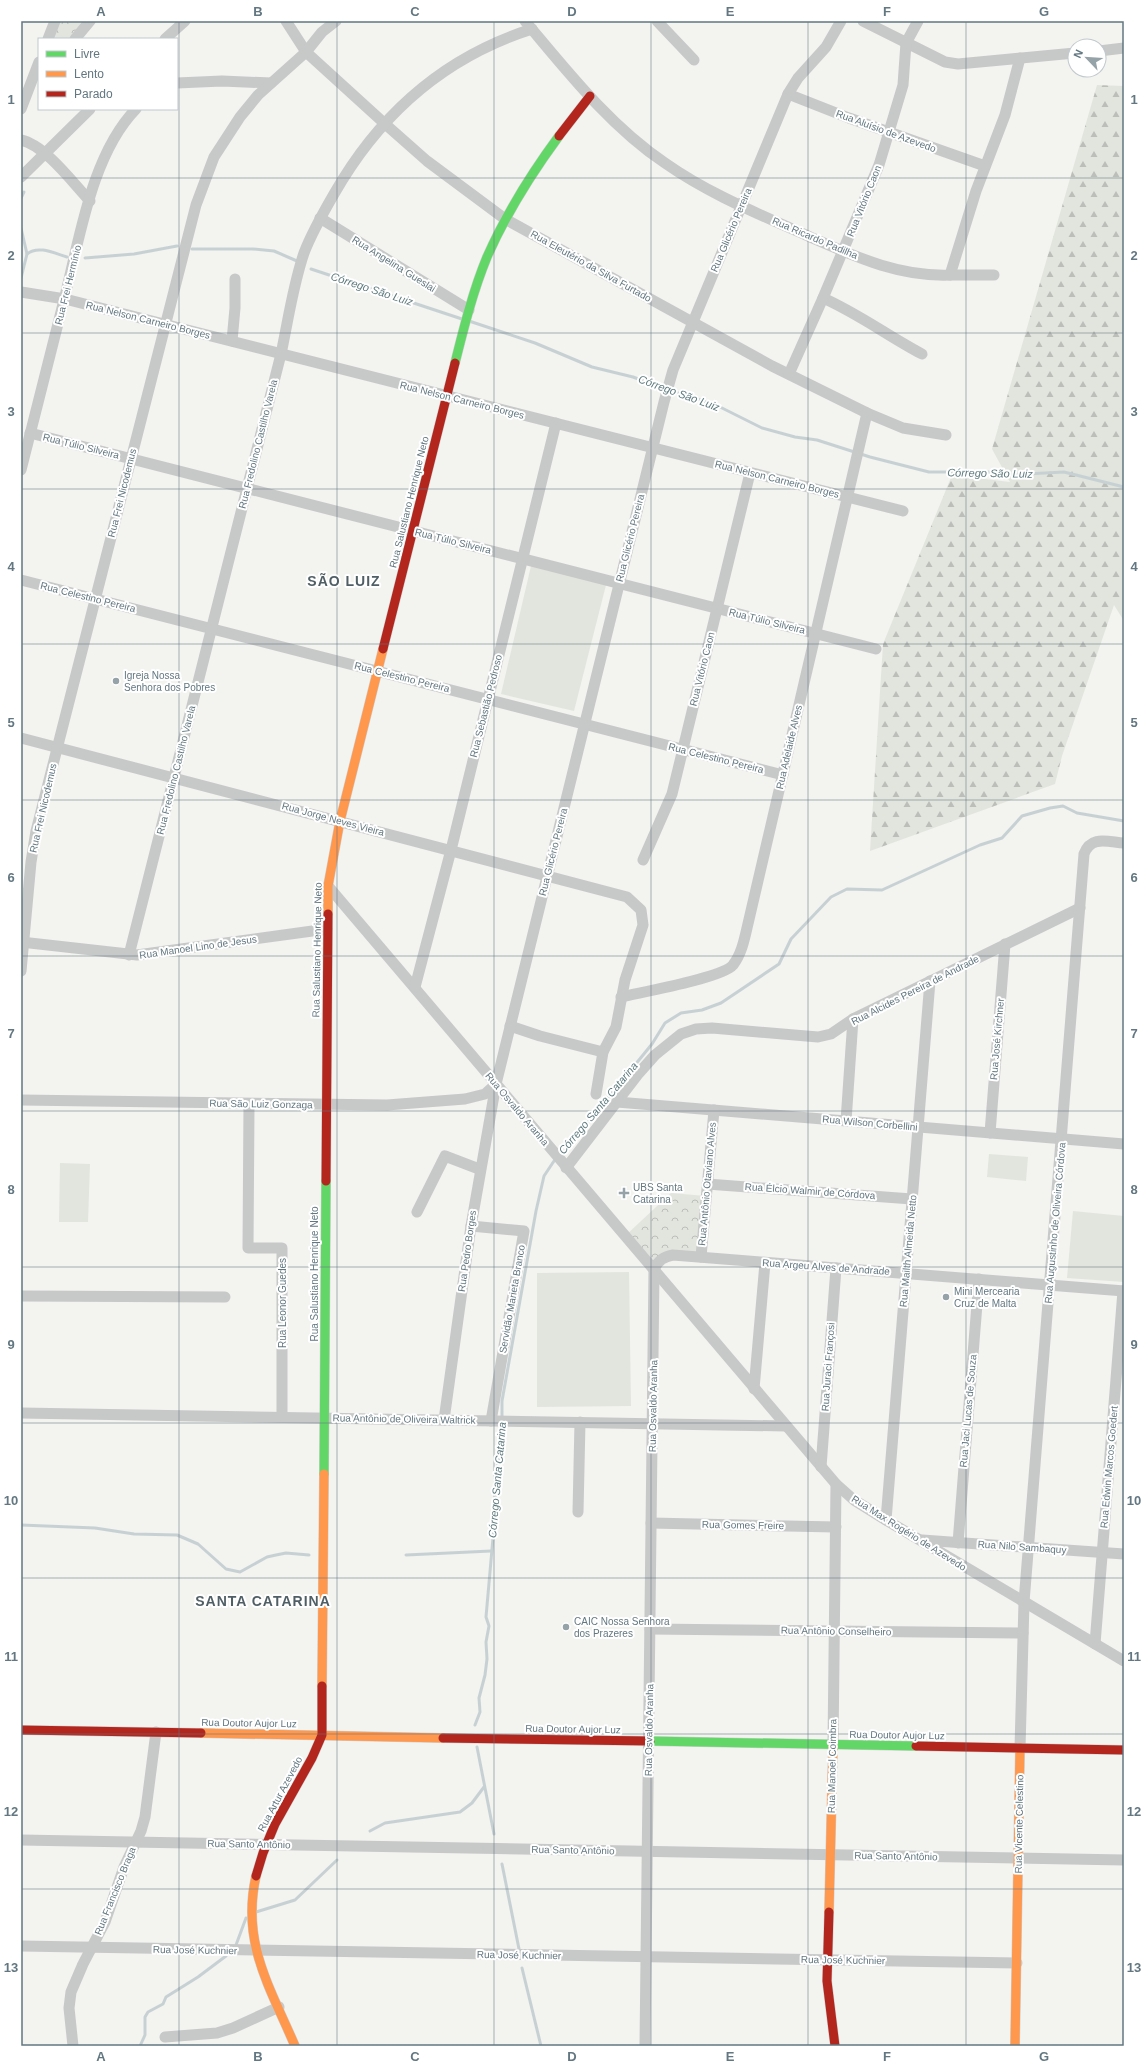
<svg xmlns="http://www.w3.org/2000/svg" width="1145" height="2067" font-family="Helvetica,sans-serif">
<defs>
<pattern id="forest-firs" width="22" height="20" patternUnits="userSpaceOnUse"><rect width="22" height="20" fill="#e2e5de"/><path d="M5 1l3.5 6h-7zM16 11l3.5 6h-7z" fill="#bbbeb9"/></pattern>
<pattern id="park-crowns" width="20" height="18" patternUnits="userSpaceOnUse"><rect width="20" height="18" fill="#e2e5de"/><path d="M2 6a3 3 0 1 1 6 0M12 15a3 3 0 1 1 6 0" fill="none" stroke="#bbbeb9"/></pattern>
</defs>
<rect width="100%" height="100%" fill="#f3f3f0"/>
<g fill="#e2e5de">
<path d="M531 566 606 585 574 711 501 694Z"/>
<path d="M989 1154 1028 1157 1026 1181 987 1177Z"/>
<path d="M60 1163 90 1164 88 1222H59Z"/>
<path d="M1073 1211 1124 1216V1282L1067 1278Z"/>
<path d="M629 1272 631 1406 537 1407V1273Z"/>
</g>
<path fill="url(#forest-firs)" d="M1097 85 1124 86V621L1114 605 1062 756 1055 784 870 851 883 644 952 475 1010 482 992 449Z"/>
<g fill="url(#park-crowns)">
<path d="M60 21H85L71 39H53Z"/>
<path d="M671 1193 706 1196 701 1257 673 1255 654 1269 625 1236Z"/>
</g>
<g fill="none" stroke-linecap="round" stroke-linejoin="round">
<g stroke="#c7d1d3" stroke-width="3">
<path d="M21 198 24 192"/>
<path d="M21 228 27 254"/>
<path d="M192 249H253L274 251 297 261"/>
<path d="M85 258 134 254 177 246"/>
<path d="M311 269 462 319"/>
<path d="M21 278 27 254C38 245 54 253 67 257"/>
<path d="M469 321 535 343 592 367 633 377 665 389"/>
<path d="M671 391 714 404 762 428 795 437 817 440 870 457 929 472H988L1008 475 1064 472 1124 487"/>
<path d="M560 1154 564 1152 652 1044 665 1023 681 1013 702 1010 721 1003 779 964 791 939 831 897 847 889 882 890 980 845 1002 838 1022 816 1050 808 1063 806 1077 813 1124 821"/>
<path d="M502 1419V1401L536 1211 544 1176 556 1158"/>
<path d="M21 1525 95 1528 134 1534 177 1535 198 1544 226 1569 240 1572 267 1557 276 1555 286 1553 309 1555"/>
<path d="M406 1555 491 1551"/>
<path d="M475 1725 480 1712 479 1698 485 1675 487 1659 486 1642 489 1626 486 1617 496 1504 497 1469 503 1436 502 1424"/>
<path d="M477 1747 494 1834"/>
<path d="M370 1831 385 1823 460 1812 472 1803 484 1787"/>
<path d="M502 1864 519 1949"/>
<path d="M256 1912 295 1900 337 1860"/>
<path d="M236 1945 246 1918"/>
<path d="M522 1968 541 2046"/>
<path d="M140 2046 145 2035V2017L148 2012 163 2004 166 1997 198 1977 226 1956"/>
</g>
<g stroke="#cfd1d0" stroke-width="10">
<g id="fast">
<path d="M455 363C464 327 473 291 487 257 506 214 531 174 559 136"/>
<path d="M324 1474 326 1181"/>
<path d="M650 1741 916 1746"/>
</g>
</g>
<g stroke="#cfd1d0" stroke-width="10">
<g id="slow">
<path d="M328 914V886L340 821 383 649"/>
<path d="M322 1686 324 1474"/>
<path d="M201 1733 443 1738"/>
<path d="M256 1876C241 1943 270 1987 295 2046"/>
<path d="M829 1912 833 1745"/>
<path d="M1015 2046 1020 1748"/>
</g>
</g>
<g stroke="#cfd1d0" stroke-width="10">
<g id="jam">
<path d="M559 136 590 96"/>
<path d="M383 649 455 363"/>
<path d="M326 1181 328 914"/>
<path d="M21 1730 201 1733"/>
<path d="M443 1738 650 1741"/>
<path d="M916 1746 1124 1750"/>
<path d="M256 1876 263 1853 275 1824 312 1758 322 1735V1686"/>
<path d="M829 1912 827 1981 835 2046"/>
</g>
</g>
<g stroke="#c7c8c8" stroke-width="11">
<path d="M286 21 306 52 384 123 427 161 505 219 772 366 867 413 903 428 946 435"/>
<path d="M525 21C567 71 610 126 665 163 709 194 759 214 808 236 854 256 898 277 950 275L976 191 1005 115 1020 58"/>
<path d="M657 21 694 60"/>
<path d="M863 21 945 62 958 64 1075 53"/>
<path d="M48 39 55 21"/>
<path d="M75 39 90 21"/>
<path d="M165 39 185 21"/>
<path d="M1099 51 1124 48"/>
<path d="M177 83 222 81 271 83"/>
<path d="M788 94 849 118 985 166"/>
<path d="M21 109 39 62"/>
<path d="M21 140C45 145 73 183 90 201"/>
<path d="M21 177 90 109"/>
<path d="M320 218 469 310"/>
<path d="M950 275H994"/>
<path d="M21 292 65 299 903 511"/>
<path d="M823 298C859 314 888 336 922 354"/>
<path d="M232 341 235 308V279"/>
<path d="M789 374 823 298 879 165 903 85 906 43 918 21"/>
<path d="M30 433 876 649"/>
<path d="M21 470C36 412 50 354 65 296 80 237 92 154 136 109"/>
<path d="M21 580 783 775"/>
<path d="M21 738 627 897 641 910 643 925 625 980 616 1027 603 1052 596 1094"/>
<path d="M643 860 672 794 750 473"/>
<path d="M328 886 836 1484 854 1500 886 1520 1124 1661"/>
<path d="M21 942 137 955 327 929"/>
<path d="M129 955 281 354C288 321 293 285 304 253 312 232 323 213 334 194 379 115 444 57 532 29"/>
<path d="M21 971 31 862 36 831 196 205 214 157 240 117 258 95 306 52 322 32 336 21"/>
<path d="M415 987 451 850 556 423"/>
<path d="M621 997C642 992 722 978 733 965 741 955 744 941 747 928L867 413"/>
<path d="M510 1026 540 1036 603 1052"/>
<path d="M21 1100 387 1105 465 1099 485 1094 496 1084"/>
<path d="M617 1102 1124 1144"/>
<path d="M249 1104 248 1248H282V1417"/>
<path d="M846 1121 853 1019"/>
<path d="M990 1133 1005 944"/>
<path d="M566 1168 639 1073 655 1055 681 1034 696 1029 712 1028 818 1037 831 1034 853 1019 1080 908"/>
<path d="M707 1184 912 1199"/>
<path d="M417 1212 445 1156 479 1169"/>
<path d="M471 1226 524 1231 491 1421"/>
<path d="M701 1257 714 1110"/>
<path d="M21 1296 225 1297"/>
<path d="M754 1389 765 1263"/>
<path d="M21 1413 786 1426"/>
<path d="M444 1420 471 1226 496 1084 664 402 673 370 788 94 798 78 826 47 841 21"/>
<path d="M821 1467 836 1268"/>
<path d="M578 1512 580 1422"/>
<path d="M886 1520 930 981"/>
<path d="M651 1523 836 1527"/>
<path d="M922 1540 1124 1554"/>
<path d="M958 1543 979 1279"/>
<path d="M650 1629 1023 1633"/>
<path d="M1095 1644 1123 1291"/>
<path d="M833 1745 836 1484"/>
<path d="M1020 1748 1024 1602 1084 854C1091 835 1108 842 1124 843"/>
<path d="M21 1840 1124 1860"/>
<path d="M21 1946 1017 1963"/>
<path d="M165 2037 217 2033 233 2028 279 2007"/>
<path d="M73 2046 69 2008 71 1992 83 1964 105 1922 124 1867 141 1831 145 1817 156 1732"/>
<path d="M645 2046 654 1269C659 1260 663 1257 673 1255L1124 1291"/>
</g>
<use href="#fast" stroke="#63d668" stroke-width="9"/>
<use href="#slow" stroke="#ff974d" stroke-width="9"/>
<use href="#jam" stroke="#b3261e" stroke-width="9"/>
</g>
<path fill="none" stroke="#627781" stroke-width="1" stroke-opacity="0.55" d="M179 21V2046M337 21V2046M494 21V2046M651 21V2046M808 21V2046M966 21V2046M21 178H1124M21 333H1124M21 489H1124M21 644H1124M21 800H1124M21 956H1124M21 1111H1124M21 1267H1124M21 1423H1124M21 1578H1124M21 1734H1124M21 1889H1124"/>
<g fill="#95a2a8" stroke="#fff" stroke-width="1.5">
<circle cx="116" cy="681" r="4"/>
<path d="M622 1187h4v4h4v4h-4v4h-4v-4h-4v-4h4z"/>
<circle cx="946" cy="1297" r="4"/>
<circle cx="566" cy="1627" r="4"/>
</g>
<g text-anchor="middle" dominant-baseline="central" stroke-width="4" stroke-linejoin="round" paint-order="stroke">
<g font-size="10" fill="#627781" stroke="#fff">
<text transform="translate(886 131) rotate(20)">Rua Aluísio de Azevedo</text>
<text transform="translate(864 201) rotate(-68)">Rua Vitório Caon</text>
<text transform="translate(731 230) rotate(-67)">Rua Glicério Pereira</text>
<text transform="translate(815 238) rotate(23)">Rua Ricardo Padilha</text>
<text transform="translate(394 264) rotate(32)">Rua Angelina Gueslai</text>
<text transform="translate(591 266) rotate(29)">Rua Eleutério da Silva Furtado</text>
<text transform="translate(68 285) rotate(-76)">Rua Frei Hermínio</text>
<text transform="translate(148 320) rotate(14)">Rua Nelson Carneiro Borges</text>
<text transform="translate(462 400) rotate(14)">Rua Nelson Carneiro Borges</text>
<text transform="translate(258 444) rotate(-76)">Rua Fredolino Castilho Varela</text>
<text transform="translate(81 446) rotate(14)">Rua Túlio Silveira</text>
<text transform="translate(777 479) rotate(14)">Rua Nelson Carneiro Borges</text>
<text transform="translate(122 493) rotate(-76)">Rua Frei Nicodemus</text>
<text transform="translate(409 502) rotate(-76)">Rua Salustiano Henrique Neto</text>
<text transform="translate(630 538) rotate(-76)">Rua Glicério Pereira</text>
<text transform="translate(453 541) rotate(14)">Rua Túlio Silveira</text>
<text transform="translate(88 597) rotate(14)">Rua Celestino Pereira</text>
<text transform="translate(767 621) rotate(14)">Rua Túlio Silveira</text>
<text transform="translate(702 669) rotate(-76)">Rua Vitório Caon</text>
<text transform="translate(402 677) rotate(14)">Rua Celestino Pereira</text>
<text transform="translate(486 706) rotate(-76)">Rua Sebastião Pedroso</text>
<text transform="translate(789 747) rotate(-77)">Rua Adelaide Alves</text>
<text transform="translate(716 758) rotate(14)">Rua Celestino Pereira</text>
<text transform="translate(176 770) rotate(-76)">Rua Fredolino Castilho Varela</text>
<text transform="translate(43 808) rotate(-77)">Rua Frei Nicodemus</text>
<text transform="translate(333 819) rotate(15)">Rua Jorge Neves Vieira</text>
<text transform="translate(553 852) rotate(-76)">Rua Glicério Pereira</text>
<text transform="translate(198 947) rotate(-8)">Rua Manoel Lino de Jesus</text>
<text transform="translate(317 950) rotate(-89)">Rua Salustiano Henrique Neto</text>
<text transform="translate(915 990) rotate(-27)">Rua Alcides Pereira de Andrade</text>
<text transform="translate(997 1039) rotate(-85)">Rua José Kirchner</text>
<text transform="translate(261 1104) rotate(1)">Rua São Luiz Gonzaga</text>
<text transform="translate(517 1109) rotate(50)">Rua Osvaldo Aranha</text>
<text transform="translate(870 1123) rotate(5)">Rua Wilson Corbellini</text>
<text transform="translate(707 1184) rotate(-85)">Rua Antônio Otaviano Alves</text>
<text transform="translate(810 1191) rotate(4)">Rua Élcio Walmir de Córdova</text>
<text transform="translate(1055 1223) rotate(-85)">Rua Augustinho de Oliveira Córdova</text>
<text transform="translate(467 1251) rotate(-82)">Rua Pedro Borges</text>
<text transform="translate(908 1251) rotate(-85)">Rua Mailth Almeida Netto</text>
<text transform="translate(826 1267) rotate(4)">Rua Argeu Alves de Andrade</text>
<text transform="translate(314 1274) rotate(-90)">Rua Salustiano Henrique Neto</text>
<text transform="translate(512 1299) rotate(-80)">Servidão Marieta Branco</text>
<text transform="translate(282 1303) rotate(-90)">Rua Leonor Guedes</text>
<text transform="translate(828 1367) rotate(-86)">Rua Juraci Françosi</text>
<text transform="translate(653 1406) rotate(-89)">Rua Osvaldo Aranha</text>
<text transform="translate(968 1411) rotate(-85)">Rua Jaci Lucas de Souza</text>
<text transform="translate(404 1419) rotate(1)">Rua Antônio de Oliveira Waltrick</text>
<text transform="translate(1109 1467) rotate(-85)">Rua Edwin Marcos Goedert</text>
<text transform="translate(743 1525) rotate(1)">Rua Gomes Freire</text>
<text transform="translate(909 1533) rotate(32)">Rua Max Rogério de Azevedo</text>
<text transform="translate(1022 1547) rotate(4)">Rua Nilo Sambaquy</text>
<text transform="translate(836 1631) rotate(1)">Rua Antônio Conselheiro</text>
<text transform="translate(249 1723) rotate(1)">Rua Doutor Aujor Luz</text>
<text transform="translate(573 1729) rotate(1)">Rua Doutor Aujor Luz</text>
<text transform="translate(649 1730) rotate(-89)">Rua Osvaldo Aranha</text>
<text transform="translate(897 1735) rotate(1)">Rua Doutor Aujor Luz</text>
<text transform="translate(832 1766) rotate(-89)">Rua Manoel Coimbra</text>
<text transform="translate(280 1794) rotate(-62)">Rua Artur Azevedo</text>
<text transform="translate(1019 1824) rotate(-89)">Rua Vicente Celestino</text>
<text transform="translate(249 1844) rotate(1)">Rua Santo Antônio</text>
<text transform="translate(573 1850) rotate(1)">Rua Santo Antônio</text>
<text transform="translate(896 1856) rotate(1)">Rua Santo Antônio</text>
<text transform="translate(115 1891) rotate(-68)">Rua Francisco Braga</text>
<text transform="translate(195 1950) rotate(1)">Rua José Kuchnier</text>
<text transform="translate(519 1955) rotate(1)">Rua José Kuchnier</text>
<text transform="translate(843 1960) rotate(1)">Rua José Kuchnier</text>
</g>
<g font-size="10" fill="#627781" stroke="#fff" text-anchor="start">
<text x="124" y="675">Igreja Nossa<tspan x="124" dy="12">Senhora dos Pobres</tspan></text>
<text x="633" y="1187">UBS Santa<tspan x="633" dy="12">Catarina</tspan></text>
<text x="954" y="1291">Mini Mercearia<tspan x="954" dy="12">Cruz de Malta</tspan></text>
<text x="574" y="1621">CAIC Nossa Senhora<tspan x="574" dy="12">dos Prazeres</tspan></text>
</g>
<g font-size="11" font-style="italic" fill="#5e7a7f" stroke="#fff">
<text transform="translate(372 289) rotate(18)">Córrego São Luiz</text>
<text transform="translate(679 393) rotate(20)">Córrego São Luiz</text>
<text transform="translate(990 473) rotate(1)">Córrego São Luiz</text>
<text transform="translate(598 1108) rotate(-50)">Córrego Santa Catarina</text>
<text transform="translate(497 1480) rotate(-85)">Córrego Santa Catarina</text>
</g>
<g font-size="14" font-weight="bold" letter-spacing="1" fill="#505f66" stroke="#fff">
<text x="344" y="581">SÃO LUIZ</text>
<text x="263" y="1601">SANTA CATARINA</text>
</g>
</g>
<rect width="1145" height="2067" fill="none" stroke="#ffffff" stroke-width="44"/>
<rect x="38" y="38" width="140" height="72" fill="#ffffff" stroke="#c0c9cd"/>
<rect x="46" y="51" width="20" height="6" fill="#63d668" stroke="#c0c9cd"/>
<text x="74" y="58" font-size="12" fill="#627781">Livre</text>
<rect x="46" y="71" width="20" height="6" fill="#ff974d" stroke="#c0c9cd"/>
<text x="74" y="78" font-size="12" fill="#627781">Lento</text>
<rect x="46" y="91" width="20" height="6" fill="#b3261e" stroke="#c0c9cd"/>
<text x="74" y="98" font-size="12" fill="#627781">Parado</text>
<g transform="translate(1087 58) rotate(295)"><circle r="19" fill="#ffffff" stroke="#c0c9cd"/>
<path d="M0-3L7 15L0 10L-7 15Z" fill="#95a2a8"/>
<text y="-6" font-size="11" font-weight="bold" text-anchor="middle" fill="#627781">N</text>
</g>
<rect x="22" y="22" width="1101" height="2023" fill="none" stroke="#627781" stroke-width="1.5"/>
<g font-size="13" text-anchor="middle" font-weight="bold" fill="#627781">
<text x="101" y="16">A</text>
<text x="258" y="16">B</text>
<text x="415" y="16">C</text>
<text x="572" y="16">D</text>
<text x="730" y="16">E</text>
<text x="887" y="16">F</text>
<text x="1044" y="16">G</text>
<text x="11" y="104">1</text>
<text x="1134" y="104">1</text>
<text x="11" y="260">2</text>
<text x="1134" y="260">2</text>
<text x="11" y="416">3</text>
<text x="1134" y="416">3</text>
<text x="11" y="571">4</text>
<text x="1134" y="571">4</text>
<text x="11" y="727">5</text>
<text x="1134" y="727">5</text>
<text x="11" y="882">6</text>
<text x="1134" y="882">6</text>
<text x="11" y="1038">7</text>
<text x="1134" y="1038">7</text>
<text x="11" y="1194">8</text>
<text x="1134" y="1194">8</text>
<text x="11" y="1349">9</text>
<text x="1134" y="1349">9</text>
<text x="11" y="1505">10</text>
<text x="1134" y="1505">10</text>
<text x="11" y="1661">11</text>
<text x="1134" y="1661">11</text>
<text x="11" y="1816">12</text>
<text x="1134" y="1816">12</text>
<text x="11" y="1972">13</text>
<text x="1134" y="1972">13</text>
<text x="101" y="2061">A</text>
<text x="258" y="2061">B</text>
<text x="415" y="2061">C</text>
<text x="572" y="2061">D</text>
<text x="730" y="2061">E</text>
<text x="887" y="2061">F</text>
<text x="1044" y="2061">G</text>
</g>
</svg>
